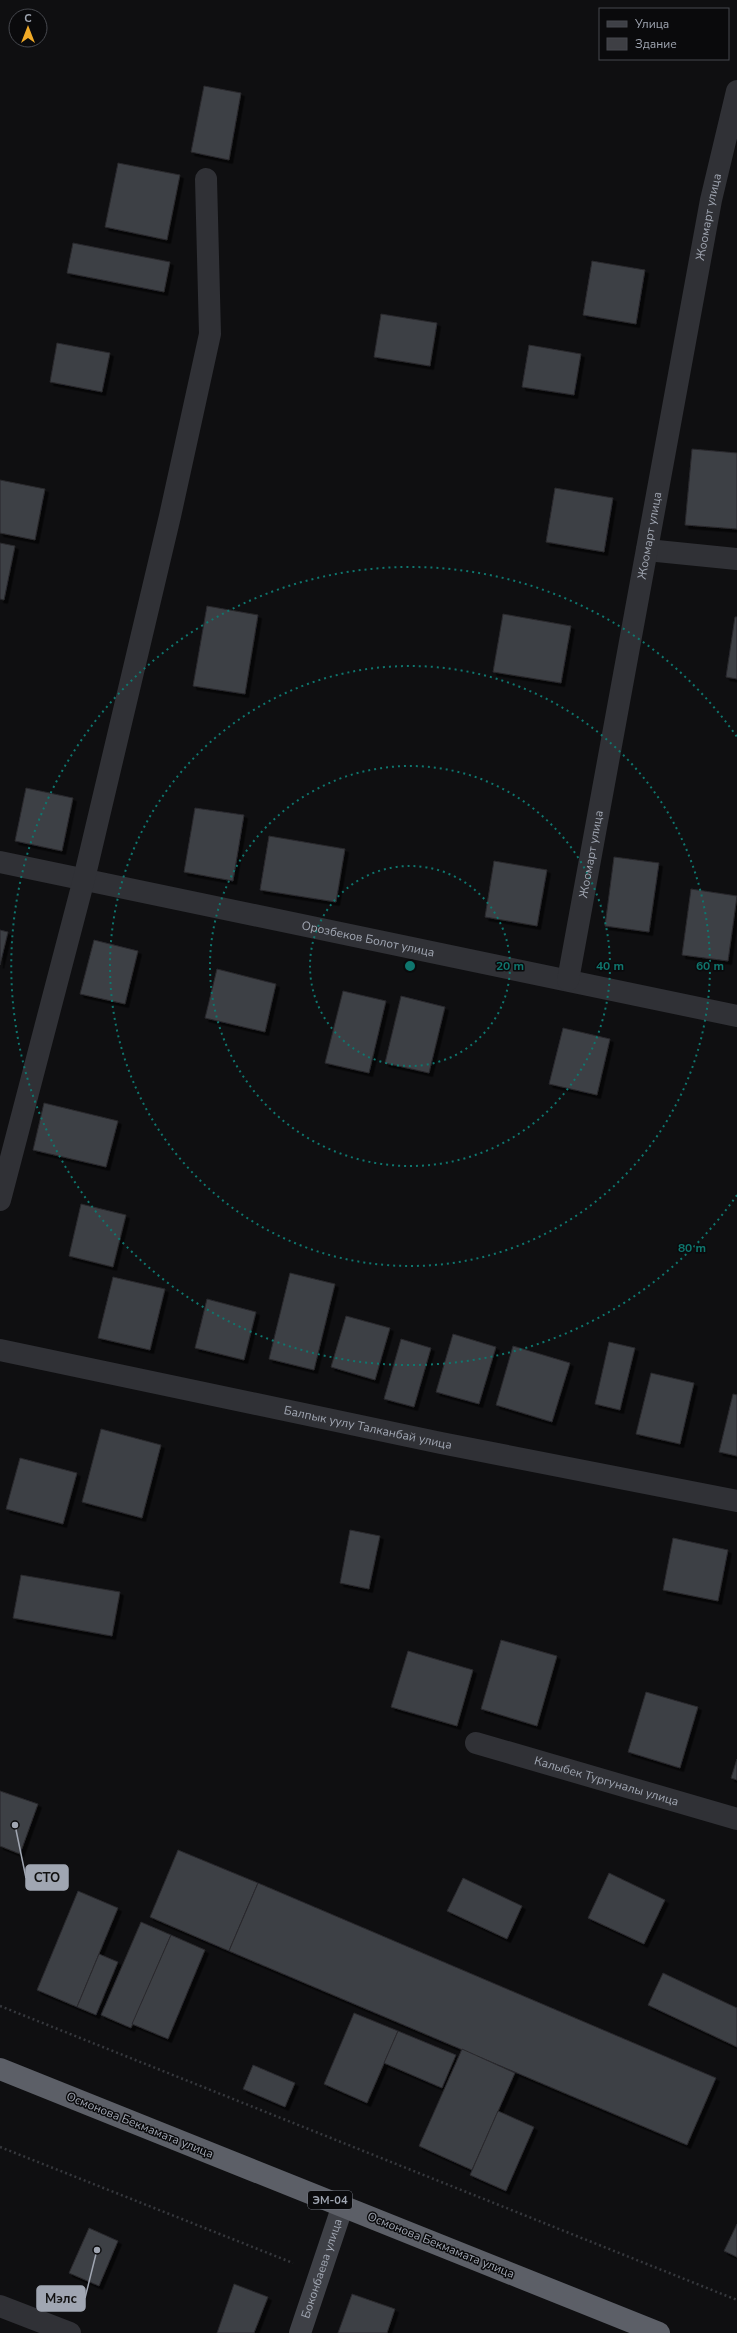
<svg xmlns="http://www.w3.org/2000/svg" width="737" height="2333" font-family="'Nunito Sans',sans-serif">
<defs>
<filter id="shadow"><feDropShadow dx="3.5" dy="3.5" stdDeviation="0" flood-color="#0009"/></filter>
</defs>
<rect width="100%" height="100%" fill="#0f0f11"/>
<g fill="#3e3f44" stroke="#29292d" filter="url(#shadow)">
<path d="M204 86 241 93 229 160 191 152Z"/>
<path d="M118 163 180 175 167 240 105 227Z"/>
<path d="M73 243 170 262 164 292 67 273Z"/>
<path d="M592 261 645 270 636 324 583 315Z"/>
<path d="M381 314 437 323 430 366 374 357Z"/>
<path d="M57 343 110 353 102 392 50 382Z"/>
<path d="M529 345 581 354 574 395 522 387Z"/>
<path d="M692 449 737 453V529L685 525Z"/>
<path d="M0 480 45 489 35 540 0 533Z"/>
<path d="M555 488 613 498 604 552 546 542Z"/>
<path d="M0 543 15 546 4 600 0 599Z"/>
<path d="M207 606 258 615 245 694 193 686Z"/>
<path d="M503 614 571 626 561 683 493 672Z"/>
<path d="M735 617H737V679L726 677Z"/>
<path d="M26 788 73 798 62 851 15 841Z"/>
<path d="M195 808 244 815 233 881 184 872Z"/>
<path d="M269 836 345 849 336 902 260 890Z"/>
<path d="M614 857 659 863 649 932 605 926Z"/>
<path d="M494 861 547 870 537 926 485 917Z"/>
<path d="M691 889 737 896 728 961 682 955Z"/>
<path d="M0 930 8 932 0 965Z"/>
<path d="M94 940 138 951 125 1004 80 994Z"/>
<path d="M217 969 276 984 265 1032 205 1018Z"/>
<path d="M343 991 386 1001 369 1073 325 1063Z"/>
<path d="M401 996 445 1007 429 1073 385 1063Z"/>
<path d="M563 1028 610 1039 597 1095 549 1084Z"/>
<path d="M44 1103 118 1121 106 1167 33 1150Z"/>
<path d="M81 1204 126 1215 113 1267 69 1256Z"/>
<path d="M290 1273 335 1284 314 1370 269 1359Z"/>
<path d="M113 1277 165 1289 150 1350 98 1338Z"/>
<path d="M207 1299 256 1312 244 1360 195 1348Z"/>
<path d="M346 1316 390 1328 375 1380 331 1367Z"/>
<path d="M453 1334 496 1347 479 1404 436 1392Z"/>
<path d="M401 1339 431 1348 414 1407 384 1399Z"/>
<path d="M609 1342 635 1348 620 1410 595 1404Z"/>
<path d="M513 1346 570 1363 552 1422 496 1405Z"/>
<path d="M651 1373 694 1383 680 1444 636 1434Z"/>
<path d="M733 1394 737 1395V1456L719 1452Z"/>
<path d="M101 1429 161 1445 142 1518 82 1502Z"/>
<path d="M20 1458 77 1473 63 1524 6 1509Z"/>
<path d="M350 1530 380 1536 369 1589 340 1583Z"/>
<path d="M673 1538 728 1550 718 1601 663 1590Z"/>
<path d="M21 1575 120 1592 112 1636 13 1618Z"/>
<path d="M501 1640 557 1656 537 1726 481 1709Z"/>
<path d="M408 1651 473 1670 457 1726 391 1707Z"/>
<path d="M646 1692 698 1707 680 1768 628 1752Z"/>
<path d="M737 1759V1780L731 1778Z"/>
<path d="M0 1791 38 1804 20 1854 0 1846Z"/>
<path d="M178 1850 258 1883 229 1951 150 1917Z"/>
<path d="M609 1873 665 1900 644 1944 588 1918Z"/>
<path d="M463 1878 522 1906 507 1939 447 1911Z"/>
<path d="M258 1883 716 2078 687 2145 229 1951Z"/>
<path d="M78 1891 118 1908 77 2007 37 1990Z"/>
<path d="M141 1922 171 1935 131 2028 101 2015Z"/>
<path d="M171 1935 205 1950 168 2039 132 2024Z"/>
<path d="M99 1954 118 1962 96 2015 77 2007Z"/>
<path d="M663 1973 737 2008V2047L648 2005Z"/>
<path d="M354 2013 398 2031 367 2103 324 2084Z"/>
<path d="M398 2031 456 2055 442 2088 384 2063Z"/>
<path d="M462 2049 515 2073 472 2170 419 2146Z"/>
<path d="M253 2065 295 2083 285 2107 243 2089Z"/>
<path d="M498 2111 534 2127 506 2191 470 2175Z"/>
<path d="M737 2224V2257L724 2251Z"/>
<path d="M89 2228 118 2241 99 2286 69 2273Z"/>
<path d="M234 2284 268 2297 254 2333H217Z"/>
<path d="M352 2294 395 2309 387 2333H338Z"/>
</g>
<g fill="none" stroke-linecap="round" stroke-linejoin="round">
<g stroke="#36383d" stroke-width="2.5" stroke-dasharray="2 3" stroke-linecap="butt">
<path d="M0 2006 737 2300"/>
<path d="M0 2147 293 2263"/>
</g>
<g stroke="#303136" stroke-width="22">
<path d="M647 550 737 559"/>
<path id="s1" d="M0 862 737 1016"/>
<path id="s2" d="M568 980 711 200 737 91"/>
<path d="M0 1200 84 879 170 516 210 334 206 179"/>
<path id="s3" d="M0 1350 441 1443 737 1501"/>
<path id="s4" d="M476 1743 737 1819"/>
<path d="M0 2306 70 2333"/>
</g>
<path stroke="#3e4046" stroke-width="22" id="s5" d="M300 2333 343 2205"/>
<path stroke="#5c5f67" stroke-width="22" d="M0 2069 659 2333"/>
</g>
<g fill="none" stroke="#0f766e" stroke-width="2" stroke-dasharray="2 4">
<circle cx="410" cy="966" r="100"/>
<circle cx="410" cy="966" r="200"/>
<circle cx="410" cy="966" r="300"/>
<path d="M737 1195A399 399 0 1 1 737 737"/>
</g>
<g text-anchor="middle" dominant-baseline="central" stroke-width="3" stroke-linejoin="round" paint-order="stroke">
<rect fill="#0a0a0c" stroke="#737780" stroke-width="1" x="308" y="2191" width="44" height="18" rx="3"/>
<g font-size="11" font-weight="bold" fill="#a0a6b2">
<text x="330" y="2200">ЭМ-04</text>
</g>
<g font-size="12" fill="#a0a6b2" stroke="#0a0a0c">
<text stroke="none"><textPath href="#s2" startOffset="776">Жоомарт улица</textPath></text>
<text stroke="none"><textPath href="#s2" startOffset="452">Жоомарт улица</textPath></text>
<text stroke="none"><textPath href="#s2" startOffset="128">Жоомарт улица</textPath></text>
<text stroke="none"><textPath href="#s1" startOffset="376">Орозбеков Болот улица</textPath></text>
<text stroke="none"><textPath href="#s3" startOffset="376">Балпык уулу Талканбай улица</textPath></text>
<text stroke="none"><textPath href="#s4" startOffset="136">Калыбек Тургуналы улица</textPath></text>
<text transform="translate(140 2125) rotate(22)">Осмонова Бекмамата улица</text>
<text transform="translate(441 2245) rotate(22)">Осмонова Бекмамата улица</text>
<text stroke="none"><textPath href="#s5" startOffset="68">Боконбаева улица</textPath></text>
</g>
</g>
<circle cx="410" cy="966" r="6" fill="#0f766e" stroke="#0a0a0c" stroke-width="2"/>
<g font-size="12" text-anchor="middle" font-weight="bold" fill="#0f766e" stroke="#0a0a0c" stroke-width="3" stroke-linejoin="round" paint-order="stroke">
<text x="510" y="970">20 m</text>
<text x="610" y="970">40 m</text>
<text x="710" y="970">60 m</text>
<text x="692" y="1252">80 m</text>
</g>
<path fill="none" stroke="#a0a6b2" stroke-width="1.5" d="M15 1825L26 1878M97 2250L85 2298"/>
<g fill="#a0a6b2" stroke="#0a0a0c" stroke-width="1.5">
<circle cx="15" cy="1825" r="4"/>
<circle cx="97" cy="2250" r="4"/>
</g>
<g fill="#a0a6b2" stroke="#a0a6b2" stroke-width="1.5">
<rect x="26" y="1865" width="42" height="25" rx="4"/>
<rect x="37" y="2286" width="48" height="25" rx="4"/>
</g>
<g font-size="13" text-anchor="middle" font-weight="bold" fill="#111">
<text x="47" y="1882">СТО</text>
<text x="61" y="2303">Мэлс</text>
</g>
<rect x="599" y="8" width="130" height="52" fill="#0a0a0c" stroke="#46484e"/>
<rect x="607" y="21" width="20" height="6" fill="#3e4046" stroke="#46484e"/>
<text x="635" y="28" font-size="12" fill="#a0a6b2">Улица</text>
<rect x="607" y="38" width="20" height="12" fill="#3e3f44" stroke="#46484e"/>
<text x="635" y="48" font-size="12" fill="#a0a6b2">Здание</text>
<g transform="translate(28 28)"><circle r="19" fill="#0a0a0c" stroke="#46484e"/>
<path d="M0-3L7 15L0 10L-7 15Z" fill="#f1aa27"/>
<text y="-6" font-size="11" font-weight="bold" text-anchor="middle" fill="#a0a6b2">С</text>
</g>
</svg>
